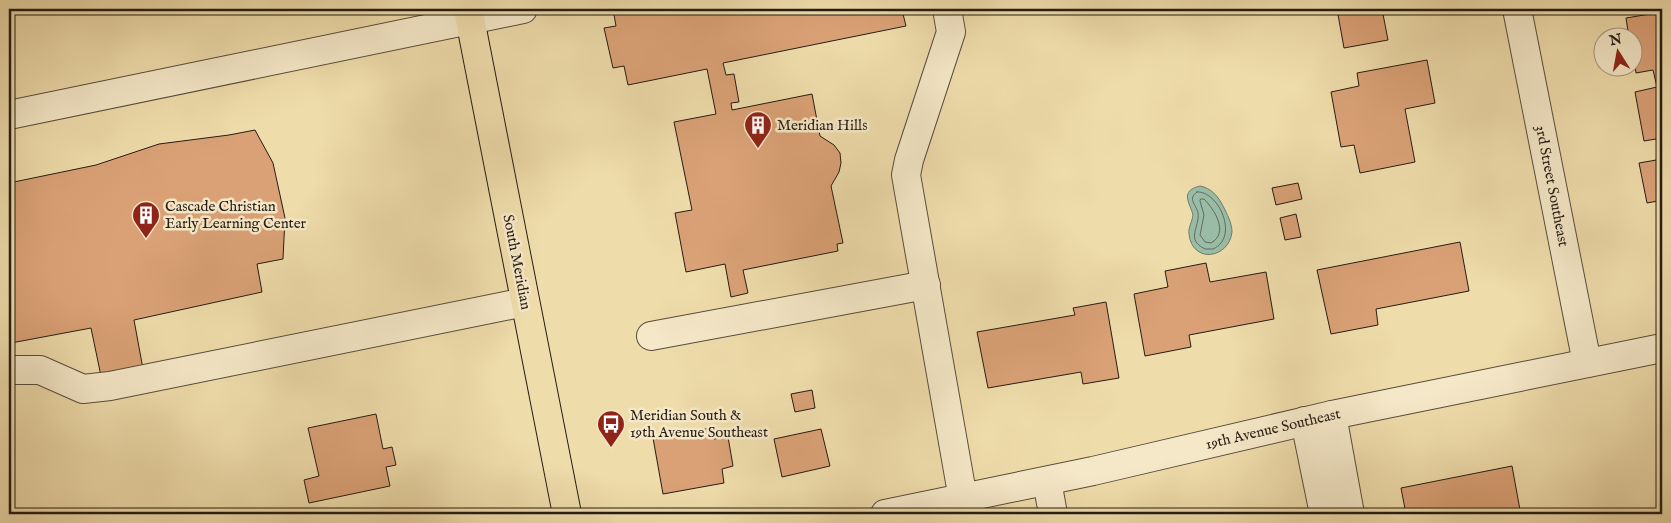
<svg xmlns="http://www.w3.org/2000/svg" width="1671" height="523" font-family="'IM FELL English',serif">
<rect width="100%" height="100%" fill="#efdcab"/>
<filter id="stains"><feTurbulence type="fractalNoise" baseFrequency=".004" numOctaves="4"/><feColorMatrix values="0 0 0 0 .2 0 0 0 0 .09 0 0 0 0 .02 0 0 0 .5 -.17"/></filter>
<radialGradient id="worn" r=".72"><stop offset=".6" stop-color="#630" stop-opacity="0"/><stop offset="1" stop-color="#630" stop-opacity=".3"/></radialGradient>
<path fill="#9abca6" stroke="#6b7c6c" d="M1200 186C1211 188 1218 196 1223 206 1227 214 1232 223 1232 232 1229 259 1192 264 1189 234 1188 228 1192 222 1193 215 1190 203 1179 191 1200 186Z"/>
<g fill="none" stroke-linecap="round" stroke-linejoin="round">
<g stroke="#606c5d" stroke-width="1">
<path d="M1197 192C1218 190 1240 237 1213 249H1205C1185 239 1200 228 1198 213 1196 204 1187 199 1197 192Z"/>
<path d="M1201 199H1204C1215 210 1229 233 1211 243L1205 242 1200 235 1204 215 1200 201Z"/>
</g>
</g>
<g fill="#daa176" stroke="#251c14">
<path d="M613 9H907L902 10 906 26 723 63 726 75 734 74 739 102 731 103 732 110 812 94 820 136 834 145 840 153 841 163 839 172 831 186 843 243 837 244 838 251 743 270 748 293 731 297 725 264 686 272 675 213 692 210 674 122 716 114 707 69 628 85 624 66 613 68 604 28 616 26Z"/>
<path d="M1337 9H1382L1388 40 1344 48Z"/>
<path d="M1662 12V138L1644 141 1635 92 1657 87 1653 70 1636 73 1634 58V38H1629L1626 18Z"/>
<path d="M1427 60 1435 103 1405 109 1415 162 1360 173 1354 145 1341 147 1331 92 1359 86 1357 73Z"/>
<path d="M255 130 273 163 285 218 283 259 257 264 262 292 134 320 143 369 101 376 91 328 11 343 9 333V183L96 165 159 144 229 135Z"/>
<path d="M1662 159V227L1658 201 1647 203 1639 163Z"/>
<path d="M1298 183 1302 199 1276 205 1272 188Z"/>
<path d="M1296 214 1301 237 1285 240 1280 218Z"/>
<path d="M1460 242 1469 291 1376 309 1378 325 1331 334 1317 270Z"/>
<path d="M1206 263 1210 282 1266 272 1274 319 1189 335 1191 347 1145 356 1134 294 1168 287 1165 271Z"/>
<path d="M1106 302 1119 378 1083 384 1081 372 988 388 977 332 1075 315 1073 308Z"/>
<path d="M812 390 815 408 795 412 791 394Z"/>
<path d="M376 414 383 449 392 447 396 465 386 467 390 486 309 503 304 480 319 476 308 428Z"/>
<path d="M712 428 714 439 728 437 733 466 722 469 724 483 663 494 653 438Z"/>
<path d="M821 429 830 466 782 477 774 439Z"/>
<path d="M1512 466 1520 510 1513 511 1514 514H1406L1401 488Z"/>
</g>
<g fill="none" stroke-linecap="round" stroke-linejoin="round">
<g stroke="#584c3a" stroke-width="30">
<g id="minor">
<path d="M947 9 951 32 909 160 906 175 963 499"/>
<path d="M1517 9 1587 363"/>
<path d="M9 115 523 9"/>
<path d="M651 336 926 285"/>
<path d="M9 370H40L83 389 110 386 525 302"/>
<path d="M1332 415 1350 514"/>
<path d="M1305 421 1324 514"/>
<path d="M1047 481 1053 514"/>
<path d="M885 514 1093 471 1332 415 1662 348"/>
</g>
</g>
<g stroke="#251c14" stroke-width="30">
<path id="major" d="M468 9 567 514"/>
</g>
<use href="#minor" stroke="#f5e8c8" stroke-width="28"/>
<use href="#major" stroke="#efdcab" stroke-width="28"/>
</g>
<defs>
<g id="building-pin" transform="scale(1.4375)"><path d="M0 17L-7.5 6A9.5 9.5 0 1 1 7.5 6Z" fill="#8f2418" stroke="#f5e8c8"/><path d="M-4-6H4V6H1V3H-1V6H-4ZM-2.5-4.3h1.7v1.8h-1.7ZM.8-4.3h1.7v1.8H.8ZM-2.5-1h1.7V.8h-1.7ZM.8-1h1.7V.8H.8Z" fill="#fff"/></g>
<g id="bus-pin" transform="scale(1.4375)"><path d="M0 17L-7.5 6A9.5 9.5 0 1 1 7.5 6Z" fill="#8f2418" stroke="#f5e8c8"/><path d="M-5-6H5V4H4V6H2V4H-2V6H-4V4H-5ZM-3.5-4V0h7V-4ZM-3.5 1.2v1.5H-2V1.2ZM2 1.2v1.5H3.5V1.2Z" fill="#fff"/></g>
</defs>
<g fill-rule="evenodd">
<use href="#building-pin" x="758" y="125"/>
<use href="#building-pin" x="146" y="215"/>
<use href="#bus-pin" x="611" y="424"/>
</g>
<g text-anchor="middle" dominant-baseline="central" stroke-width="5" stroke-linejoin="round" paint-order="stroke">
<g font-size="15" fill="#251c14" stroke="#f5e8c8" text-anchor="start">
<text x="777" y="125">Meridian Hills</text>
<text x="165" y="206">Cascade Christian<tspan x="165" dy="17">Early Learning Center</tspan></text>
<text x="630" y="415">Meridian South &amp;<tspan x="630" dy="17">19th Avenue Southeast</tspan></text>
</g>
<g font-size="15" fill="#251c14" stroke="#f5e8c8">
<text transform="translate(1552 186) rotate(79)">3rd Street Southeast</text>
<text transform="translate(517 262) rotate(79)">South Meridian</text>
<text transform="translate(1273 429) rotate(-13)">19th Avenue Southeast</text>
</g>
</g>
<rect width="1671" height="523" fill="none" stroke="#efdcab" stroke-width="30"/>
<rect x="10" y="10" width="1651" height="503" fill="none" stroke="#251c14" stroke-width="2.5"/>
<rect x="15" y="15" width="1641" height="493" fill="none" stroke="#251c14"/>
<g transform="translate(1618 52) rotate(349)"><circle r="24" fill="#f5e8c8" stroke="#a29680"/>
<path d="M0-4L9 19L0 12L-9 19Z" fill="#8f2418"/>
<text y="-8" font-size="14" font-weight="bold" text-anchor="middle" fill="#251c14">N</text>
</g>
<rect width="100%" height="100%" filter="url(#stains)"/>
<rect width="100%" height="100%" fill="url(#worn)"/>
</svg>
